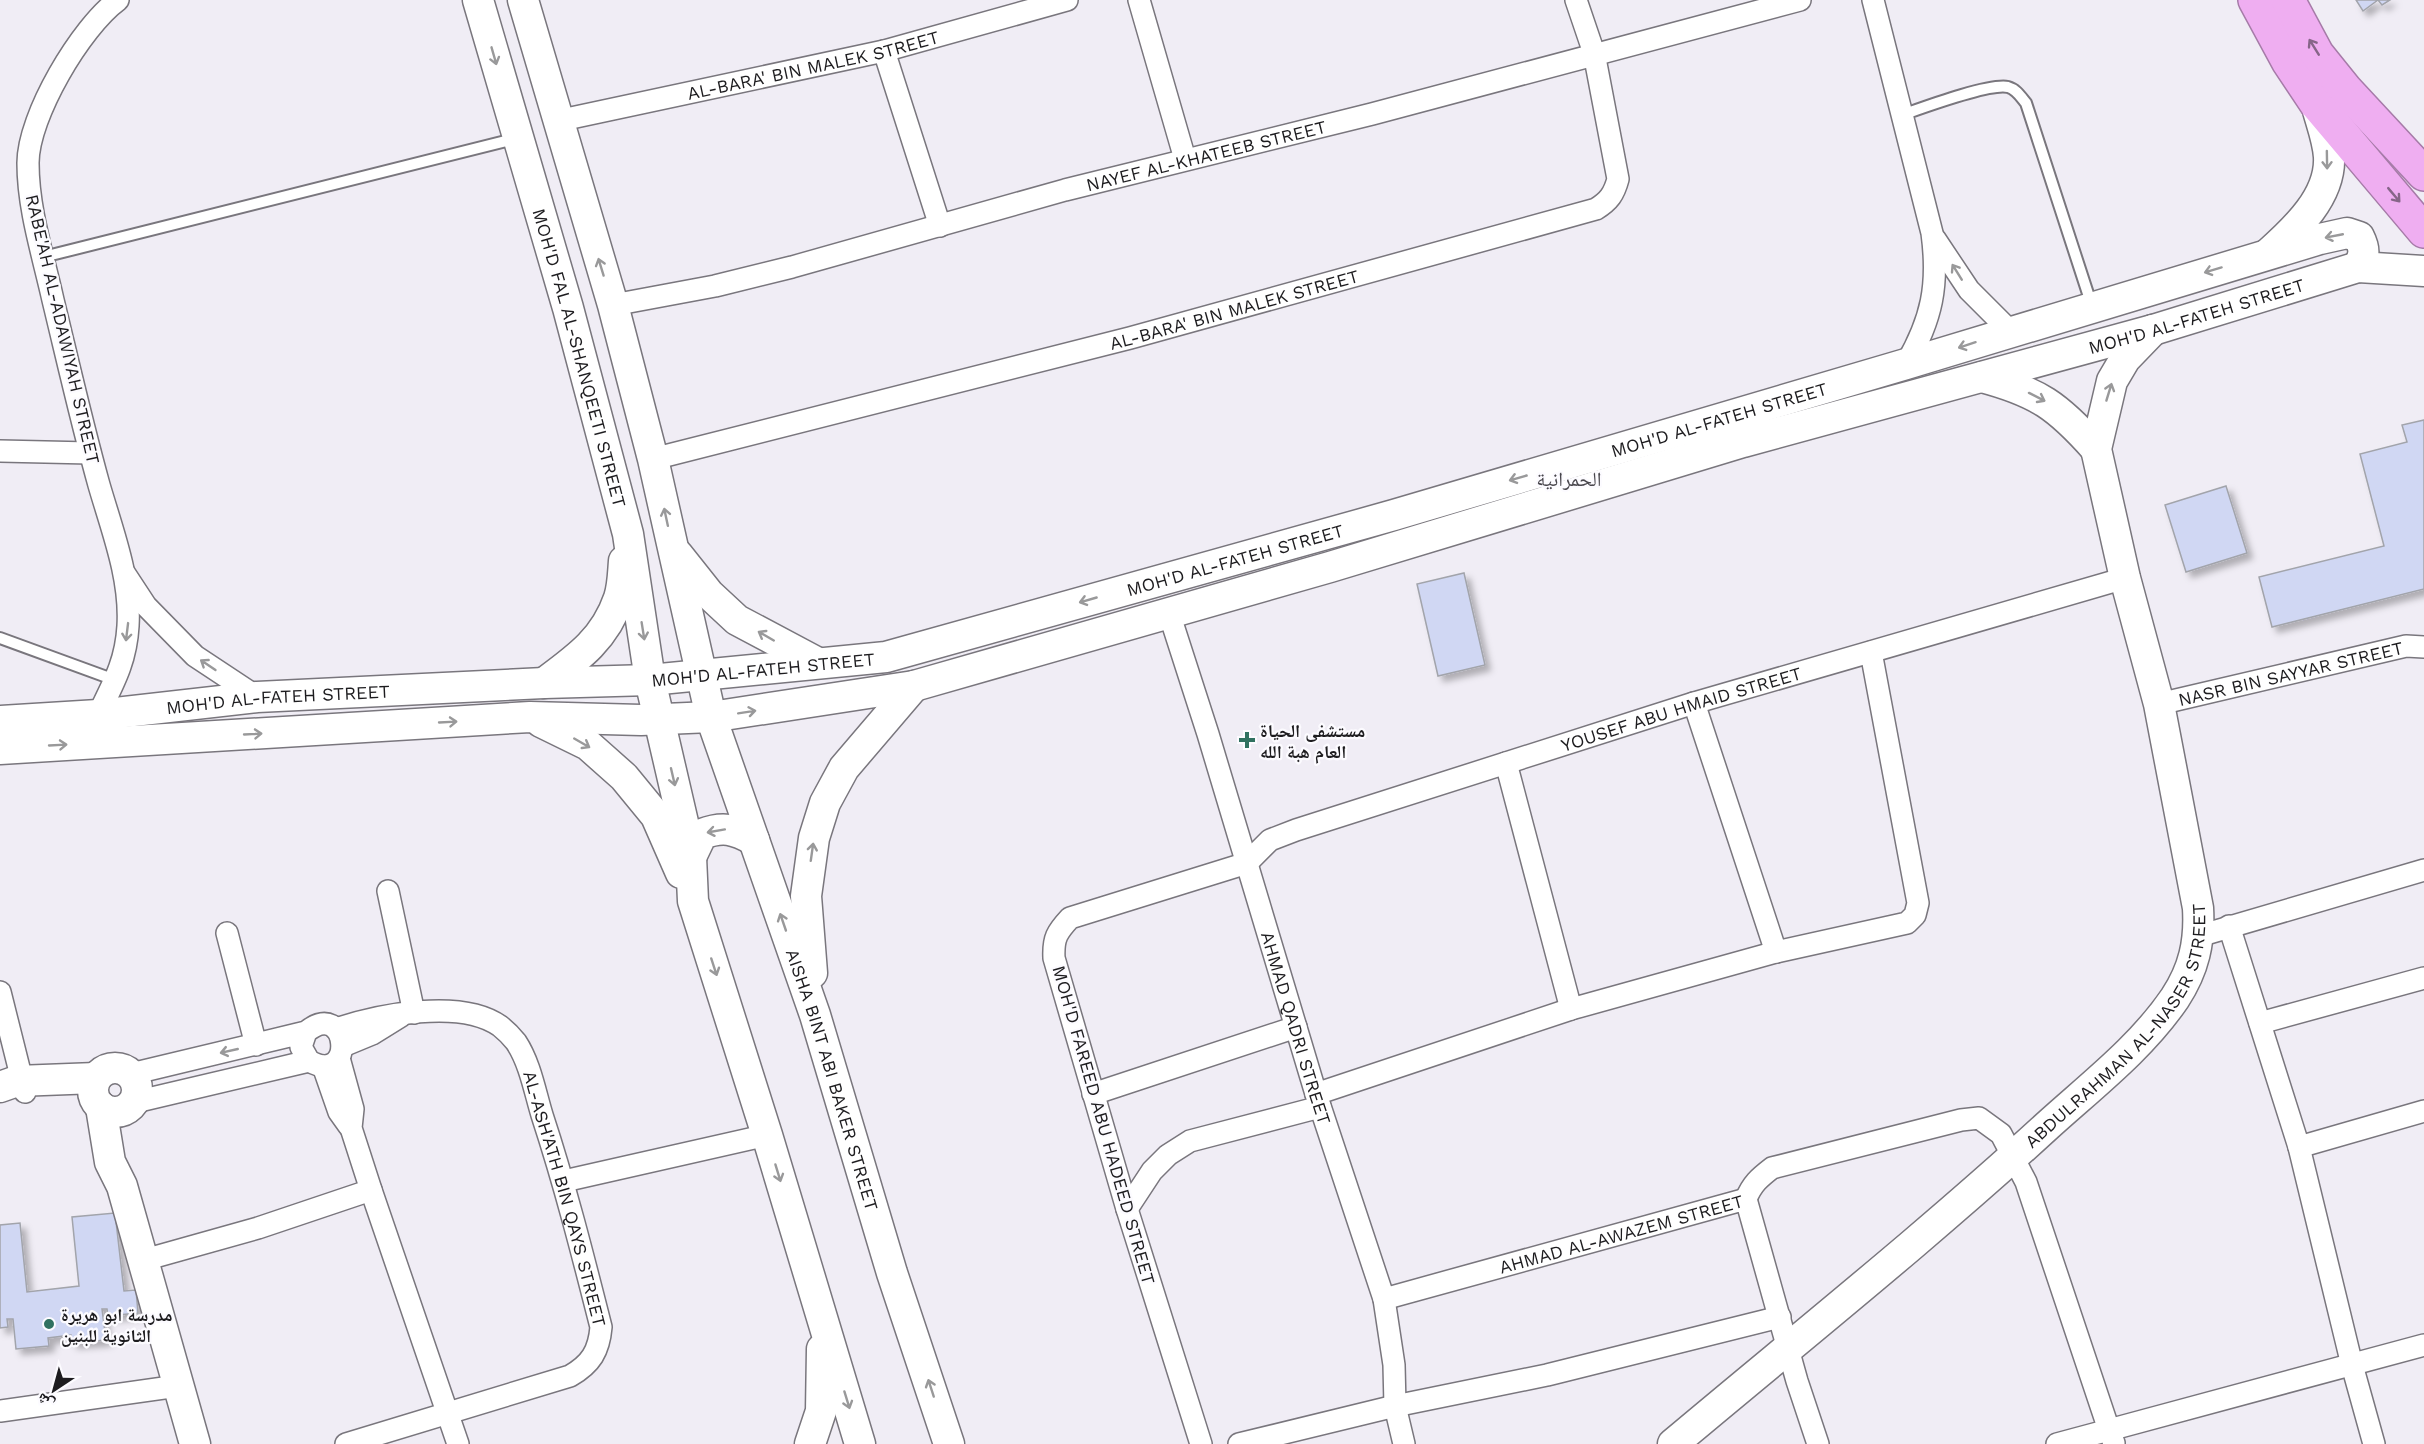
<svg xmlns="http://www.w3.org/2000/svg" width="2424" height="1444" font-family="'Work Sans','Noto Naskh Arabic',sans-serif">
<defs>
<filter id="shadow"><feDropShadow dx="5.5" dy="5.5" stdDeviation="3" flood-color="#0004"/></filter>
</defs>
<rect width="100%" height="100%" fill="#f0edf5"/>
<g fill="#d0d7f3" stroke="#a2a4ab" stroke-width="1.5" filter="url(#shadow)">
<path d="M2356 0H2390L2382 5 2378 0 2363 11Z"/>
<path d="M2424 420V589L2272 627 2259 577 2384 546 2360 454 2407 442 2402 425Z"/>
<path d="M2226 486 2247 553 2186 572 2165 505Z"/>
<path d="M1464 573 1485 665 1438 676 1417 584Z"/>
<path d="M115 1213 124 1291 136 1290 138 1313 108 1316 107 1309H102L106 1340 72 1343 71 1335 48 1338 49 1346 16 1349 13 1319H7L8 1327 0 1328V1225L20 1223 27 1292 79 1286 72 1217Z"/>
</g>
<g fill="none" stroke-linecap="round" stroke-linejoin="round">
<g stroke="#79767d" stroke-width="14">
<g id="lane">
<path d="M1902 115C1922 108 1989 83 2008 87 2016 89 2021 97 2026 103L2092 306"/>
<path d="M43 257 518 138"/>
<path d="M0 638 115 680"/>
</g>
</g>
<g stroke="#79767d" stroke-width="24">
<g id="street">
<path d="M1139 0 1185 159"/>
<path d="M1873 0 1932 233C1939 285 1932 319 1906 364"/>
<path d="M884 51 940 226"/>
<path id="s1" d="M557 121 884 51 1067 0"/>
<path d="M1935 239 1969 290 2010 331"/>
<path id="s2" d="M613 305 715 286 792 267 1065 190 1372 114 1800 0"/>
<path d="M0 451 90 453"/>
<path id="s3" d="M653 459 1130 338 1596 209C1609 201 1614 194 1618 179L1594 53 1576 0"/>
<path d="M125 574 146 606 195 656 257 697"/>
<path id="s4" d="M1169 613 1208 734 1316 1094 1384 1299 1394 1365 1395 1406 1404 1444"/>
<path d="M1694 703 1776 952"/>
<path id="s5" d="M2159 704 2406 646 2424 647"/>
<path d="M98 715C113 684 126 662 128 626 131 578 112 530 99 485 82 424 68 362 53 300 43 255 28 209 28 163 28 116 81 27 118 0"/>
<path d="M1506 763 1571 1009"/>
<path d="M388 891 414 1013"/>
<path d="M2229 926 2299 1147 2352 1365 2374 1444"/>
<path d="M227 933 256 1045"/>
<path d="M2199 936 2424 870"/>
<path d="M0 992 25 1092"/>
<path d="M2260 1023 2424 978"/>
<path id="s6" d="M336 1029C378 1015 461 998 500 1026 505 1030 512 1037 516 1042 530 1063 535 1092 542 1115 565 1185 583 1256 601 1327 599 1351 591 1364 570 1376L346 1444"/>
<path d="M343 1046 372 1034 401 1016"/>
<path d="M339 1058 353 1109 351 1128 371 1190 458 1444"/>
<path d="M323 1066 339 1112 349 1126"/>
<path d="M131 1074 306 1032C349 997 357 1087 309 1061L301 1047 306 1032"/>
<path d="M1093 1094 1296 1027"/>
<path d="M1316 1094 1571 1009 1776 952 1907 923 1915 915 1918 903 1871 652"/>
<path d="M135 1102 309 1061"/>
<path d="M2299 1147 2424 1111"/>
<path d="M564 1181 767 1135"/>
<path d="M1746 1199C1752 1184 1759 1178 1772 1168L1961 1120 1979 1118 2001 1134 2026 1182 2109 1430 2057 1444"/>
<path d="M1127 1209 1152 1171 1168 1155 1190 1141 1320 1107"/>
<path d="M144 1260 258 1228 371 1190"/>
<path id="s7" d="M1384 1299 1746 1199 1797 1381 1818 1444"/>
<path d="M0 1411 178 1386"/>
<path d="M2114 1443 2109 1430 2424 1345"/>
<path id="s8" d="M1201 1444 1127 1209 1054 958C1053 938 1057 932 1070 918L1247 863 1270 840 1296 830 1694 703 2125 578"/>
<path d="M1239 1444 1395 1406 1547 1375 1780 1317"/>
</g>
</g>
<g stroke="#79767d" stroke-width="33">
<g id="secondary">
<path id="s9" d="M478 0 568 308 628 534 650 680 691 857 693 901 767 1135 860 1444"/>
<path id="s10" d="M523 0 613 305 653 459 711 717 815 1015 892 1273 949 1444"/>
<path d="M2269 253C2296 229 2331 196 2329 157 2328 139 2320 120 2316 103"/>
<path d="M1982 377C2038 392 2058 406 2096 449"/>
<path d="M678 555 709 594 737 620 818 663"/>
<path d="M544 683C578 658 605 639 619 598 623 586 623 573 624 561"/>
<path id="s11" d="M0 721 98 715 257 697 544 683 650 680 886 657 1394 515 1906 364 2320 239 2347 233 2359 237C2365 249 2365 255 2358 267"/>
<path d="M541 722 588 745 624 777 656 816 681 873"/>
<path id="s12" d="M0 749 530 717 641 720 711 717 914 686 1330 567 1743 442 2153 330 2358 267 2424 271"/>
<path d="M691 857 702 834C723 826 734 829 754 840"/>
<path d="M812 973 806 896 814 838 825 803 844 768 914 686"/>
<circle cx="115" cy="1090" r="22"/>
<path d="M0 1087 17 1081 96 1078"/>
<path d="M101 1107 110 1162 122 1186 195 1444"/>
<path d="M810 1444 821 1411 822 1349"/>
<path id="s13" d="M1673 1444C1798 1339 1926 1237 2047 1126 2091 1086 2141 1048 2175 998 2194 969 2200 942 2198 908L2159 704 2125 578 2096 449 2112 381 2125 359 2153 330"/>
</g>
</g>
<g stroke="#a67ba8" stroke-width="36">
<g id="highway">
<path d="M2255 0 2288 61 2316 103 2424 231"/>
<path d="M2288 0 2317 54 2346 90 2424 174"/>
</g>
</g>
<use href="#lane" stroke="#fff" stroke-width="10"/>
<use href="#street" stroke="#fff" stroke-width="21"/>
<use href="#secondary" stroke="#fff" stroke-width="30"/>
<use href="#highway" stroke="#efaef1" stroke-width="33"/>
</g>
<defs><path id="oneway-shaft" d="M-6 0H5M1.5-3L5.5 0L1.5 3" fill="none" stroke-width="1.6" stroke-linecap="round" stroke-linejoin="round" transform="scale(1.5)"/></defs>
<g stroke="#866588">
<use href="#oneway-shaft" transform="translate(2314 47) rotate(-122)"/>
<use href="#oneway-shaft" transform="translate(2394 195) rotate(50)"/>
</g>
<g stroke="#99999a">
<use href="#oneway-shaft" transform="translate(494 56) rotate(74)"/>
<use href="#oneway-shaft" transform="translate(2327 160) rotate(89)"/>
<use href="#oneway-shaft" transform="translate(2334 236) rotate(169)"/>
<use href="#oneway-shaft" transform="translate(601 267) rotate(-107)"/>
<use href="#oneway-shaft" transform="translate(2213 270) rotate(163)"/>
<use href="#oneway-shaft" transform="translate(1957 272) rotate(-122)"/>
<use href="#oneway-shaft" transform="translate(1967 345) rotate(162)"/>
<use href="#oneway-shaft" transform="translate(2109 392) rotate(-73)"/>
<use href="#oneway-shaft" transform="translate(2037 397) rotate(27)"/>
<use href="#oneway-shaft" transform="translate(1518 478) rotate(164)"/>
<use href="#oneway-shaft" transform="translate(666 517) rotate(-102)"/>
<use href="#oneway-shaft" transform="translate(1088 600) rotate(164)"/>
<use href="#oneway-shaft" transform="translate(643 631) rotate(81)"/>
<use href="#oneway-shaft" transform="translate(127 632) rotate(97)"/>
<use href="#oneway-shaft" transform="translate(766 636) rotate(-150)"/>
<use href="#oneway-shaft" transform="translate(208 665) rotate(-146)"/>
<use href="#oneway-shaft" transform="translate(747 712) rotate(-9)"/>
<use href="#oneway-shaft" transform="translate(448 722) rotate(-3)"/>
<use href="#oneway-shaft" transform="translate(253 734) rotate(-3)"/>
<use href="#oneway-shaft" transform="translate(582 743) rotate(30)"/>
<use href="#oneway-shaft" transform="translate(58 745) rotate(-3)"/>
<use href="#oneway-shaft" transform="translate(673 777) rotate(77)"/>
<use href="#oneway-shaft" transform="translate(716 831) rotate(170)"/>
<use href="#oneway-shaft" transform="translate(812 852) rotate(-82)"/>
<use href="#oneway-shaft" transform="translate(783 922) rotate(-109)"/>
<use href="#oneway-shaft" transform="translate(714 967) rotate(72)"/>
<use href="#oneway-shaft" transform="translate(229 1051) rotate(167)"/>
<use href="#oneway-shaft" transform="translate(778 1173) rotate(73)"/>
<use href="#oneway-shaft" transform="translate(931 1388) rotate(-108)"/>
<use href="#oneway-shaft" transform="translate(847 1400) rotate(73)"/>
</g>
<g fill="#307160" stroke="#fcfbff" stroke-width="2">
<path d="M1244 731h6v6h6v6h-6v6h-6v-6h-6v-6h6z"/>
<circle cx="49" cy="1324" r="6"/>
</g>
<g text-anchor="middle" dominant-baseline="central" stroke-width="4.5" stroke-linejoin="round" paint-order="stroke">
<g font-size="18" fill="#1d1c1f" stroke="#fcfbff">
<text stroke="none"><textPath href="#s1" startOffset="262">AL-BARA' BIN MALEK STREET</textPath></text>
<text stroke="none"><textPath href="#s2" startOffset="612">NAYEF AL-KHATEEB STREET</textPath></text>
<text stroke="none"><textPath href="#s3" startOffset="600">AL-BARA' BIN MALEK STREET</textPath></text>
<text stroke="none"><textPath href="#s12" startOffset="2252">MOH'D AL-FATEH STREET</textPath></text>
<text transform="translate(63 329) rotate(77)">RABE'AH AL-ADAWIYAH STREET</text>
<text stroke="none"><textPath href="#s9" startOffset="372">MOH'D FAL AL-SHANQEETI STREET</textPath></text>
<text stroke="none"><textPath href="#s11" startOffset="1755">MOH'D AL-FATEH STREET</textPath></text>
<text stroke="none"><textPath href="#s11" startOffset="1251">MOH'D AL-FATEH STREET</textPath></text>
<text stroke="none"><textPath href="#s11" startOffset="765">MOH'D AL-FATEH STREET</textPath></text>
<text stroke="none"><textPath href="#s5" startOffset="135">NASR BIN SAYYAR STREET</textPath></text>
<text stroke="none"><textPath href="#s11" startOffset="279">MOH'D AL-FATEH STREET</textPath></text>
<text stroke="none"><textPath href="#s8" startOffset="1202">YOUSEF ABU HMAID STREET</textPath></text>
<text stroke="none"><textPath href="#s13" startOffset="618">ABDULRAHMAN AL-NASER STREET</textPath></text>
<text stroke="none"><textPath href="#s4" startOffset="434">AHMAD QADRI STREET</textPath></text>
<text stroke="none"><textPath href="#s10" startOffset="1124">AISHA BINT ABI BAKER STREET</textPath></text>
<text transform="translate(1104 1125) rotate(74)">MOH'D FAREED ABU HADEED STREET</text>
<text stroke="none"><textPath href="#s6" startOffset="356">AL-ASH'ATH BIN QAYS STREET</textPath></text>
<text stroke="none"><textPath href="#s7" startOffset="246">AHMAD AL-AWAZEM STREET</textPath></text>
</g>
<g font-size="18" font-weight="bold" fill="#1d1c1f" stroke="#fcfbff" text-anchor="start">
<text x="1260" y="730">مستشفى الحياة<tspan x="1260" dy="21">العام هبة الله</tspan></text>
<text x="61" y="1314">مدرسة ابو هريرة<tspan x="61" dy="21">الثانوية للبنين</tspan></text>
</g>
<g font-size="20" fill="#48464c" stroke="#fcfbff">
<text x="1569" y="479">الحمرانية</text>
</g>
</g>
<g transform="translate(54 1390) rotate(216)" stroke="#fcfbff" stroke-width="4.5" paint-order="stroke">
<path d="M0-4.5L10 22L0 15L-10 22Z" fill="#1d1c1f"/>
<text y="-9" font-size="16" font-weight="bold" text-anchor="middle" fill="#1d1c1f">ش</text>
</g>
</svg>
